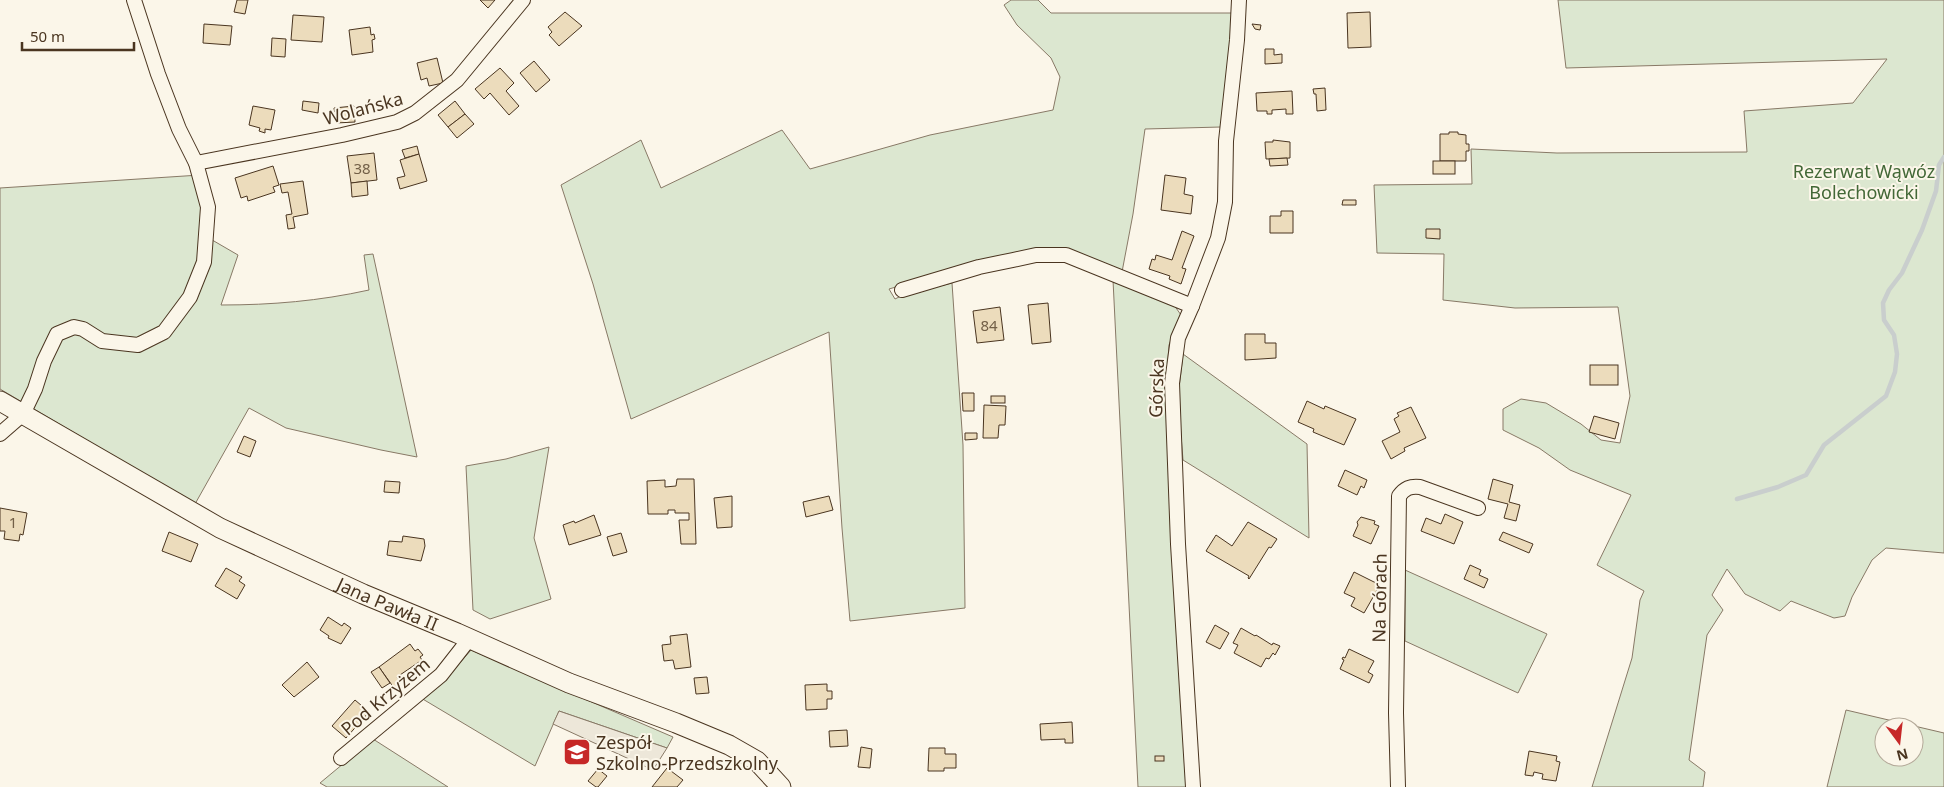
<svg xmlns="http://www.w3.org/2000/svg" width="1944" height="787" font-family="'Noto Sans',sans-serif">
<rect width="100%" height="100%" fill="#fbf6e9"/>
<g fill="#dce7d0" stroke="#887966" fill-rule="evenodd">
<path d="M1011 0H1038L1051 13H1233L1221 127 1145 129 1133 214 1122 272 1057 249 964 267 889 289 895 299 903 295 952 283 963 445 965 608 850 621 842 528 829 332 631 419 593 284 561 185 641 140 661 188 782 130 810 169 930 135 1053 110 1060 77 1051 58 1017 25 1004 5Z"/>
<path d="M1558 0H1944V553L1886 548 1872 560 1852 597 1845 616 1834 618 1791 601 1780 611 1745 594 1727 569 1712 595 1723 610 1707 635 1689 760 1705 772 1703 787H1592L1632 658 1640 600 1644 591 1597 565 1631 495 1570 470 1539 448 1503 430V409L1521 399 1546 403 1581 424 1601 440 1620 443 1630 396 1618 307 1515 308 1443 300 1444 254 1377 253 1374 185 1472 184 1471 149 1557 153 1747 152 1744 111 1853 103 1887 59 1566 68Z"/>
<path d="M200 175 207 237 238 255 221 305C272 305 319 301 369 290L364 255 373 254 417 457 381 450 286 428 249 408 195 504 0 389V188Z"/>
<path d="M1113 280 1174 305 1181 315 1169 345 1166 385 1188 787H1138Z"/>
<path d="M1183 354 1307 444 1309 538 1183 460 1178 398Z"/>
<path d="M549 447 534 538 551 599 490 619 473 610 466 466 506 459Z"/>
<path d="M1405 570 1547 634 1518 693 1405 641Z"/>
<path d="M471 650 673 737 667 748 559 711 535 766 421 698 451 673Z"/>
<path d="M1846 710 1944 733V787H1827ZM1884 727H1914V757H1884Z"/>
<path d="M373 739 448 787H327L320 783Z"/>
</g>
<path fill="#ede7d9" stroke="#887966" d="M559 711 667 748 653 770 553 724Z"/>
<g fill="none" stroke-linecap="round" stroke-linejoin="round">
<path stroke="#c9cecd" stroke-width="4.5" d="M1737 499 1778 487 1806 475 1824 445 1886 396 1895 372 1897 354 1894 335 1884 320 1883 303 1889 290 1902 273 1922 230 1936 191 1939 165 1944 157"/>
</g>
<g fill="#ecdcbc" stroke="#4a3520">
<path d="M237 0H248L245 14 234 12Z"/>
<path d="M480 0H495L488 8Z"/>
<path d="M565 12 582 26 559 46 549 35 552 32 548 27Z"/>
<path d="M1370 12 1371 47 1348 48 1347 13Z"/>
<path d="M293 15 324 17 322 42 291 40Z"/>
<path d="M204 24 232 26 230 45 203 43Z"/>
<path d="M1252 24 1261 25 1260 30 1255 29Z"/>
<path d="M370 27 371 35 374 34 375 39 372 40 373 52 352 55 349 30Z"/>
<path d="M272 38 286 39 285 57 271 56Z"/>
<path d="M1265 49H1274V55L1282 54V63L1265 64Z"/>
<path d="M437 58 443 83 429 86 427 78 421 80 417 63Z"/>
<path d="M534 61 550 80 536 92 520 73Z"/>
<path d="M500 68 514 83 506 91 519 106 509 115 490 93 484 99 475 89Z"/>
<path d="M1325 88 1326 110 1317 111 1316 94H1314L1313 89Z"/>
<path d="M1292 91 1293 114H1286V109L1272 110V114H1267V111H1257L1256 93Z"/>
<path d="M303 101 319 103 318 113 302 110Z"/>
<path d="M455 101 465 114 448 127 438 115Z"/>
<path d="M253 106 275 110 271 130 265 129V133L259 131 260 128 249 125Z"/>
<path d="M354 106 355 122 336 123 334 108Z"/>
<path d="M465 114 474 124 457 138 448 127Z"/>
<path d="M1449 132H1458V134L1466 135V144H1469V151H1466V161H1440V134H1449Z"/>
<path d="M1273 140 1290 142V158L1266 159 1265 142H1273Z"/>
<path d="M417 146 419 154 405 158 402 150Z"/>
<path d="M374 153 377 180 351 183 347 156Z"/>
<path d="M419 154 427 181 400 189 397 178 405 176 400 160Z"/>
<path d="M1287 158 1288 165 1270 166 1269 159Z"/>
<rect x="1433" y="161" width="22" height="13"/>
<path d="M273 166 279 185 273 187 275 192 248 201 247 196 241 198 235 178Z"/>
<path d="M1165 175 1186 178 1184 194 1193 196 1191 214 1161 210Z"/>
<path d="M303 181 308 214 293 217 295 228 288 229 286 215 292 214 288 192 282 193 280 184Z"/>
<path d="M367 181 368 195 352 197 351 183Z"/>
<path d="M1343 200H1356V205H1342Z"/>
<path d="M1281 211H1293V233H1270V216H1281Z"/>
<path d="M1426 229H1440V239L1426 238Z"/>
<path d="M1182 231 1194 236 1182 268 1186 269 1181 284 1169 279 1170 276 1149 269 1152 259 1155 260 1156 255 1172 260Z"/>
<path d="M1048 303 1051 342 1032 344 1028 305Z"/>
<path d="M1000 307 1004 340 977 343 973 311Z"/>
<path d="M1245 334H1265V343H1276V358L1245 360Z"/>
<rect x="1590" y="365" width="28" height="20"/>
<path d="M962 393H974V411H963Z"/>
<rect x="991" y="396" width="14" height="7"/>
<path d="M1307 401 1324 409 1325 406 1356 419 1344 445 1313 432 1314 429 1298 422Z"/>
<path d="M984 405 1006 406 1005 425H999L998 438H983Z"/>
<path d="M1411 407 1426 438 1404 448 1405 451 1391 459 1382 441 1400 432 1394 419 1399 416 1397 413Z"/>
<path d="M1594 416 1619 423 1615 439 1589 432Z"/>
<path d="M965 433H977V439L965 440Z"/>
<path d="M244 436 256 441 250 457 237 452Z"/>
<path d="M1345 470 1367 480 1364 488 1361 486 1357 495 1338 486Z"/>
<path d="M677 479H694L696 544H681L679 520H689V513H675V510H668V514H648L647 481 665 480V487L676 486Z"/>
<path d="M1493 479 1513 485 1509 502 1520 505 1516 521 1504 518 1508 504 1488 499Z"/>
<path d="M385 481 400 482 399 493 384 492Z"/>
<path d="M732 496V527L717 528 714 498Z"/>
<path d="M829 496 833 510 806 517 803 502Z"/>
<path d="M0 508 27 513 23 535 20 534 19 541 4 539 5 531H0Z"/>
<path d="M1445 514 1463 522 1454 544 1421 531 1426 518 1441 524Z"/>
<path d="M594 515 601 535 569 545 563 525 574 521 575 523Z"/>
<path d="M1361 517 1375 521 1374 524 1379 526 1371 544 1353 536 1358 525 1357 522Z"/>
<path d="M1248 522 1277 539 1271 548 1269 547 1249 579 1248 578 1249 576 1206 551 1216 535 1232 546Z"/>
<path d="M169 532 198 544 191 562 162 551Z"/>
<path d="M1503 532 1533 544 1529 553 1499 540Z"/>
<path d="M621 533 627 552 613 556 607 537Z"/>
<path d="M403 536 424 539 425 546 421 561 387 555 389 541 402 542Z"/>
<path d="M1470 565 1481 570 1479 575 1488 579 1484 588 1464 579Z"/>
<path d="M226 568 242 577 239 581 245 585 237 599 215 586Z"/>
<path d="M1354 572 1380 585 1364 613 1351 606 1355 598 1344 593Z"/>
<path d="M328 617 342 626 344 623 351 628 341 644 328 638 329 636 320 630Z"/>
<path d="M1215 625 1229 633 1220 649 1206 642Z"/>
<path d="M1241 628 1255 636 1256 635 1272 645 1273 643 1280 646 1275 655 1273 653 1269 659 1266 658 1261 667 1234 653 1238 645 1233 643Z"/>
<path d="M687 634 691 667 675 669 673 660 664 661 662 645 671 644 670 636Z"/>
<path d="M410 644 415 651 418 649 423 655 420 657 422 660 397 677 401 683 394 688 379 667Z"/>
<path d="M1349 649 1374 661 1368 672 1373 675 1369 683 1340 669 1344 660 1342 659 1343 657 1345 658Z"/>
<path d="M307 662 319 677 294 697 282 685Z"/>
<path d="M379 667 390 683 382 688 371 672Z"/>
<path d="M707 677 709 693 696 694 694 678Z"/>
<path d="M827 684V691H832V699H827V709L806 710 805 685Z"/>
<path d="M355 700 369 712 346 738 332 726Z"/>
<path d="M1072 722 1073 743H1065V739L1041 740 1040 724Z"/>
<path d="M847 730 848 746 830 747 829 731Z"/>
<path d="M861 747 872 749 870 768 858 767Z"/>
<path d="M929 748H945V754H956V768H944V771H928Z"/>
<path d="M1529 751 1557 756 1556 761 1560 762 1556 781 1542 779 1543 774 1534 772 1533 776 1525 775Z"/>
<rect x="1155" y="756" width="9" height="5"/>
<path d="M667 768 683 780 677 787H652Z"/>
<path d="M598 769 607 776 598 787H596L588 781Z"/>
</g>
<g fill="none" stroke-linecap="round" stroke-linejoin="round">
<g stroke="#4a3520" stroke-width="16">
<g id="street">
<path d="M196 163 342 135 397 122 415 113 457 80 523 0"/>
<path d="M902 290 979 267 1013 260 1036 255H1066L1192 306"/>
<path d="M0 434 23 414 35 389 44 361 57 334 74 327 83 329 102 341 138 345 164 332 190 297 204 262 208 207 196 163 179 129 158 74 134 0"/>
<path d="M341 758 441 675 470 638"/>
<path d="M1193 787 1178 544 1172 383 1178 338 1192 306 1218 238 1225 202 1226 141 1237 40 1239 0"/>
<path d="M1398 787 1396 713 1399 496C1405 488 1410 486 1420 487L1478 508"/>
</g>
</g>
<g stroke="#4a3520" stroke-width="21">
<g id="secondary">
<path id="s1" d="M0 401 220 528 363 594 457 633 569 683 676 723 729 745 757 761 781 787"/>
</g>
</g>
<use href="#street" stroke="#fbf6e9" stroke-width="14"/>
<use href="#secondary" stroke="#fbf6e9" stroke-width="19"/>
</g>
<defs>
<g id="school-square" transform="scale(1.4375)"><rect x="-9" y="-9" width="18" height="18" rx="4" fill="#c62828" stroke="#fbf6e9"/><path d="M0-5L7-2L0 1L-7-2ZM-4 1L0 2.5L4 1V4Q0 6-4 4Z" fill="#fff"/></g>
</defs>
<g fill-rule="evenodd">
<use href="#school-square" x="577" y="752"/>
</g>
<g text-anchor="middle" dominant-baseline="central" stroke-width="4" stroke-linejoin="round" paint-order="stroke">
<g font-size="15" fill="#725f47">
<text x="362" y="168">38</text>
<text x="989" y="325">84</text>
<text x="13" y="522">1</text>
</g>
<g font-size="18" fill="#4a3520" stroke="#fbf6e9">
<text transform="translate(363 108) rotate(-15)">Wolańska</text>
<text transform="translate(1156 388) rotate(-88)">Górska</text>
<text transform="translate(1379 598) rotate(-89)">Na Górach</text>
<text stroke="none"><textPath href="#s1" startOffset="438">Jana Pawła II</textPath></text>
<text transform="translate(385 696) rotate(-40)">Pod Krzyżem</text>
</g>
<g font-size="18" fill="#436837" stroke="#fbf6e9">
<text x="1864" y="171">Rezerwat Wąwóz<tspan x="1864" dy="21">Bolechowicki</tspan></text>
</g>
<g font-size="18" fill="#4a3520" stroke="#fbf6e9" text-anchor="start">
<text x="596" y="742">Zespół<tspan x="596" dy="21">Szkolno-Przedszkolny</tspan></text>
</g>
</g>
<g transform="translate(1899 742) rotate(165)"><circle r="24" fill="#fbf6e9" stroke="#b4a999"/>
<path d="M0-4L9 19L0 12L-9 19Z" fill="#c62828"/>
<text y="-8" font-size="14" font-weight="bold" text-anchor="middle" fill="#4a3520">N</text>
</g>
<path d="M22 42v8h112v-8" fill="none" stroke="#4a3520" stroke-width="2.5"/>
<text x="30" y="42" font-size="15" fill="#4a3520" stroke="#fbf6e9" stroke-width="4" paint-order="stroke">50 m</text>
</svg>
